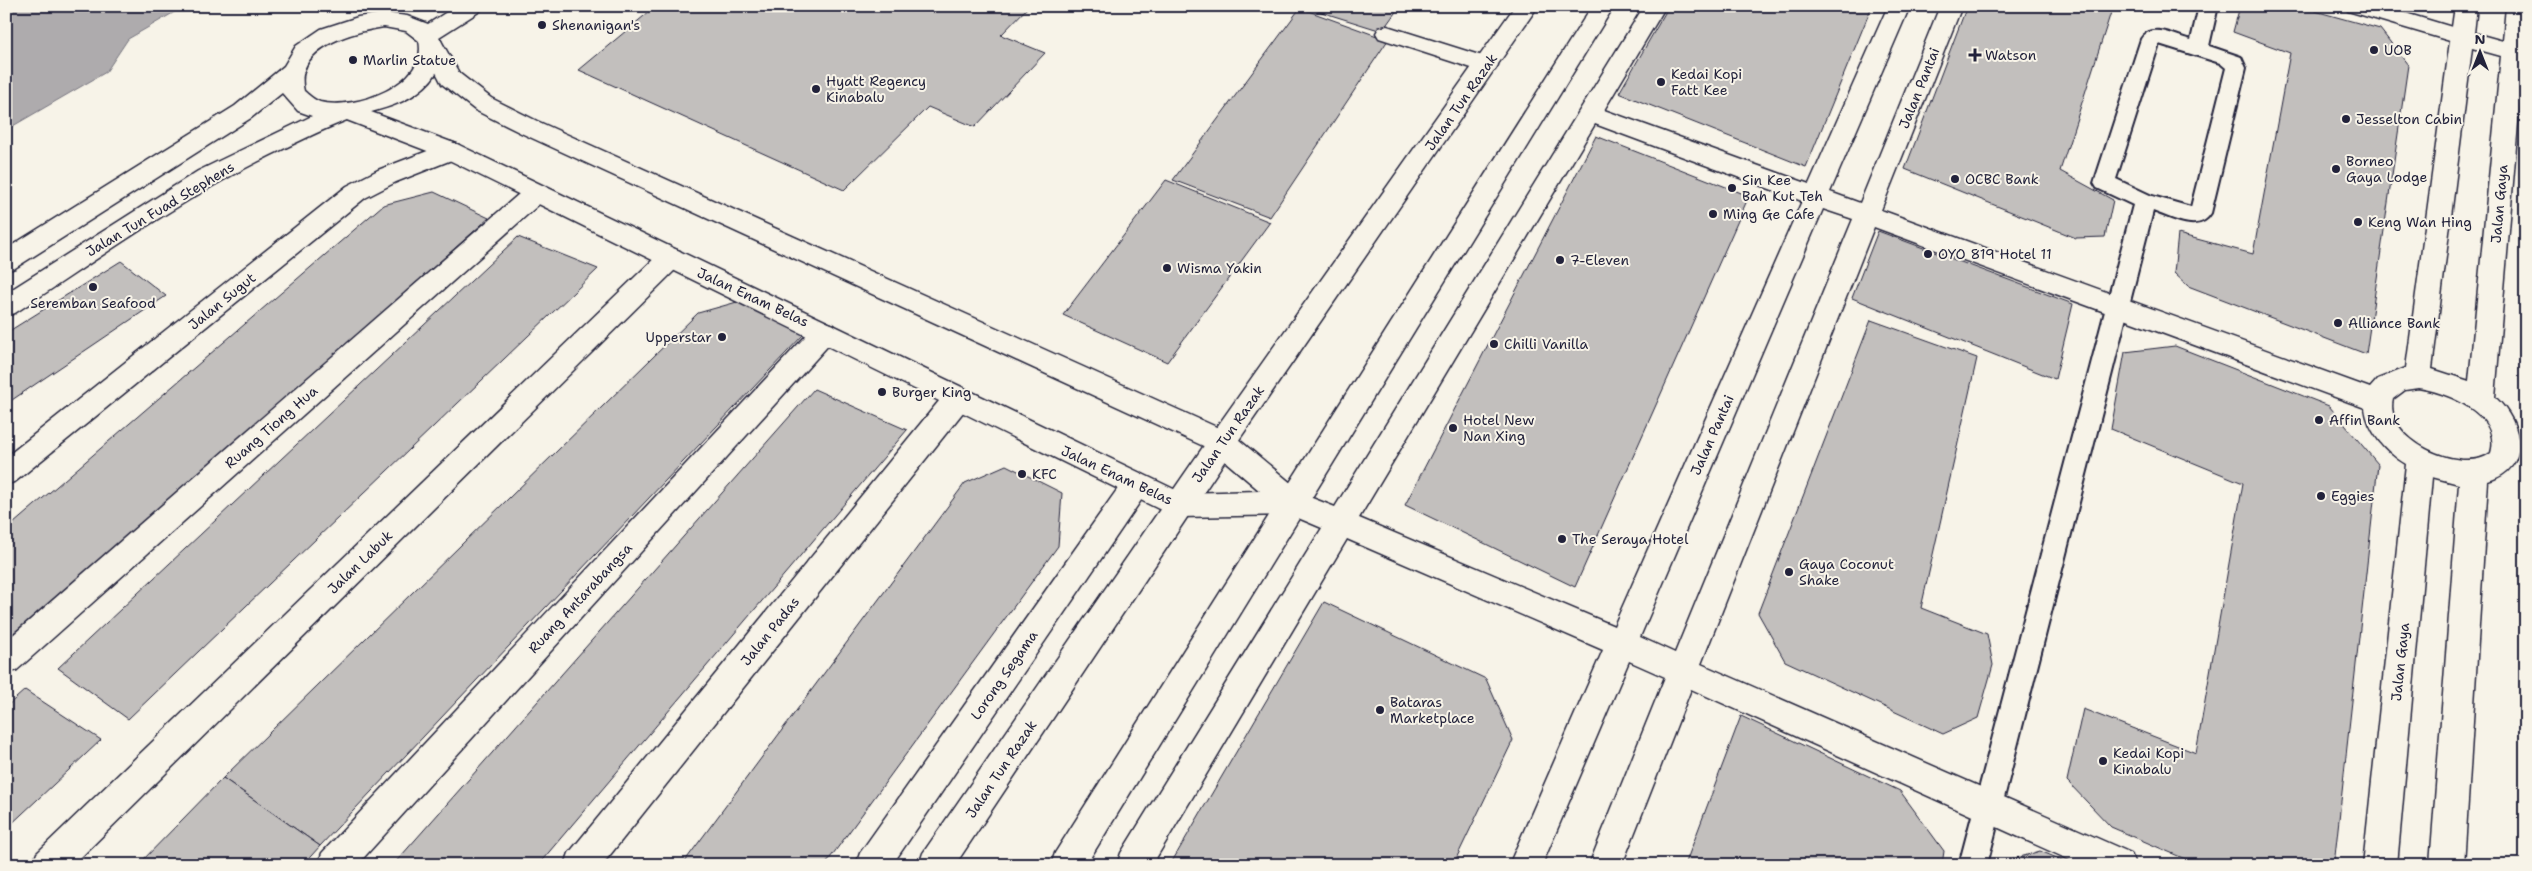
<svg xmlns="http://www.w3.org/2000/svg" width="2532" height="871" font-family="'Shantell Sans',sans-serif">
<rect width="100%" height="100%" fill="#f7f3e8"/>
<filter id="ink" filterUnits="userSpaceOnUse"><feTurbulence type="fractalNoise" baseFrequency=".02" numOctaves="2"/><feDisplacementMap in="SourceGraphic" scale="10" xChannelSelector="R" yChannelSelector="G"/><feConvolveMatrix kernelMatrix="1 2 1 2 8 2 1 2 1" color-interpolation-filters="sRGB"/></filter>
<g filter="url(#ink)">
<path fill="#aeabad" stroke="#76747f" d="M6 6H185L128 39 106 72 6 130Z"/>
<g fill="#c2bfbd" stroke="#22223b">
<path d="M656 6H1029L1001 35 1045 53 975 127 928 107 844 190 579 70Z"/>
<path d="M1302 6H1400L1382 31Z"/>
<path d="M1669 6H1872L1806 167 1619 93Z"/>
<path d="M1967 6H2113L2060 171 2113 200 2105 237 2076 238 1905 169Z"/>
<path d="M2145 6H2169L2167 12Z"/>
<path d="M2240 6H2297L2380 29 2408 65 2366 354 2188 286 2174 273 2178 234 2253 254 2290 53 2233 32Z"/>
<path d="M1300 8 1388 40 1270 217 1173 180Z"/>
<path d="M1596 136 1749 196 1575 587 1405 505Z"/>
<path d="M1166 180 1270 222 1167 362 1063 315Z"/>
<path d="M434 192 489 218 18 636 6 628V530L383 205Z"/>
<path d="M1878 231 2073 304 2055 379 1852 298Z"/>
<path d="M518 237 598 269 128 719 58 668Z"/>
<path d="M121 261 166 296 6 404V333Z"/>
<path d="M737 302 804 334 320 846 223 778 698 313Z"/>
<path d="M1871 320 1977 358 1921 608 1987 634 1993 665 1978 718 1943 734 1785 661 1758 613Z"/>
<path d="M2175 346 2329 406 2378 464 2334 865H2199L2111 827 2067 781 2083 709 2196 753 2243 483 2111 429 2125 352Z"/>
<path d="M814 389 907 430 538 865H393Z"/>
<path d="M1006 465 1062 493 1058 546 825 865H682L965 483Z"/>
<path d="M1324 602 1486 679 1513 740 1453 865H1170Z"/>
<path d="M25 690 101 740 6 829V707Z"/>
<path d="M1741 716 1900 791 1944 851 1942 865H1685Z"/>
<path d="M223 778 320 846 303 865H138Z"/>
<path d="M2040 851 2074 865H1994Z"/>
</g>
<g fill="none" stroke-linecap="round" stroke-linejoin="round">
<g stroke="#22223b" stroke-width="4">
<path id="lane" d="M2199 6H2218L2209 46 2241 57 2246 68 2211 213C2199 234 2171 217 2153 211L1987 865H1959L2133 205 2097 188 2094 183 2141 39C2152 22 2175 36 2191 40ZM2159 44 2220 63 2226 68 2191 207 2152 196 2116 179Z"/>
</g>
<g stroke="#22223b" stroke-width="3">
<g id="street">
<path d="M1644 6H1666L1604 110 1809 184 1888 6H1910L1830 192 1860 203 1940 6H1962L1881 210 2370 388 2378 379 2406 368 2450 41 2348 11 2345 6H2382L2452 27 2455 6H2477L2474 33 2503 41 2506 6H2526V64L2523 63 2495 397C2523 424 2532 468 2488 481L2464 865H2430L2459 484 2432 477 2397 865H2363L2406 464C2386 452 2368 432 2365 408L1874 227 1701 664 2131 853 2135 865H2081L1691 689 1622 865H1589L1665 677 1629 661 1542 865H1509L1603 650 1347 539 1152 865H1117L1121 853 1322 528 1284 512 1280 503 1284 494 1294 491 1335 507ZM2472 48 2501 56 2469 381 2432 369ZM1595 124 1802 201 1614 626 1359 518ZM1823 209 1853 219 1675 653 1640 637ZM2418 388C2447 392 2502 414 2491 453 2461 476 2383 439 2393 399L2405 390Z"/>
<path d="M1387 26 1495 60 1498 65 1495 70 1487 73 1379 38 1376 33 1379 28Z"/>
<path d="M451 142 459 145 463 151 459 157 396 182 365 198 16 481 6 485V457L347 186 378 170Z"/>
<path d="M536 184 545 187 548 193 545 199 17 670 6 674V641L527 187Z"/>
<path d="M671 248 680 251 684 258 680 265 73 865H33L37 853 662 251Z"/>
<path d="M825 322 834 325 838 332 834 339 357 865H318L322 853 816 325Z"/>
<path d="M958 387 968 390 972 398 968 406 602 865H565L569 853 948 390Z"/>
<path d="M1136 473 1146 477 1150 485 1146 493 892 865H856L860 853 1126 477Z"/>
</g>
</g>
<g stroke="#22223b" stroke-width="3">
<path id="secondary" d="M427 28 435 30 459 73 491 98 537 121 1232 434 1304 494 1308 503 1304 512 1294 515 1179 517 1169 514 443 157 339 117 335 111 339 105 347 103 459 145 1182 493 1260 491 1212 450 521 133 475 110 442 84 439 78 416 35 419 30Z"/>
</g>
<g stroke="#22223b" stroke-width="3">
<path id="primary" d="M456 6H483L480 11 439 37C451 57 434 81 418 92 398 107 374 110 352 118 320 130 289 146 259 161 174 204 95 261 15 313L6 316V293L198 171 312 116 298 111 282 93 251 118 15 268 6 271V249L235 106 284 66 296 46 321 29 358 17 384 13 407 16 428 24ZM384 27 406 31 419 41C429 84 354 111 320 102 314 100 309 95 304 91 293 47 353 32 384 27Z"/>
</g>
<g stroke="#22223b" stroke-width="3">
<g id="highway">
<path d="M1515 6H1538L1232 450 955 865H919L923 853 1212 434Z"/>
<path d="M1592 6H1614L1086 865H1051L1055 853Z"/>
</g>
</g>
<use href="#lane" fill="#f7f3e8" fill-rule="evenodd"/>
<use href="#street" fill="#f7f3e8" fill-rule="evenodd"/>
<use href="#secondary" fill="#f7f3e8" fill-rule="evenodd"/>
<use href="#primary" fill="#f7f3e8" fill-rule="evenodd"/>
<use href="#highway" fill="#f7f3e8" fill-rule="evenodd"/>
</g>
</g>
<g fill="#22223b" stroke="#f7f3e8" stroke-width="2">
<circle cx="542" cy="25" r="5"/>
<circle cx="2374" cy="50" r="5"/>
<path d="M1972.5 47.5h5v5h5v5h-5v5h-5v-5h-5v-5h5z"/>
<circle cx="353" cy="60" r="5"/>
<circle cx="1661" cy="82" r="5"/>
<circle cx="816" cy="89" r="5"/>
<circle cx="2346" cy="119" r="5"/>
<circle cx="2336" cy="169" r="5"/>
<circle cx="1955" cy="179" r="5"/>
<circle cx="1732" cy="188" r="5"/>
<circle cx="1713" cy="214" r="5"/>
<circle cx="2358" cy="222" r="5"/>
<circle cx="1928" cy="254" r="5"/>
<circle cx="1560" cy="260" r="5"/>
<circle cx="1167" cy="268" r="5"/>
<circle cx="93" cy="287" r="5"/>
<circle cx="2338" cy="323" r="5"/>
<circle cx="722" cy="337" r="5"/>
<circle cx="1494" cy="344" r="5"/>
<circle cx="882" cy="392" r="5"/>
<circle cx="2319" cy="420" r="5"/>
<circle cx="1453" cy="428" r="5"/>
<circle cx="1022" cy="474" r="5"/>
<circle cx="2321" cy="496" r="5"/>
<circle cx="1562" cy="539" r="5"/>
<circle cx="1789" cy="572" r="5"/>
<circle cx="1380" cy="710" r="5"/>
<circle cx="2103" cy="761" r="5"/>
</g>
<g text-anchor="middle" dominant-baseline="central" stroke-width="4" stroke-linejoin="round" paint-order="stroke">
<g font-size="14" fill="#22223b" stroke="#f7f3e8" text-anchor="start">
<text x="552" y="25">Shenanigan's</text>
<text x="2384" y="50">UOB</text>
<text x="1985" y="55">Watson</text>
<text x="363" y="60">Marlin Statue</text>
<text x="1671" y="74">Kedai Kopi<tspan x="1671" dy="16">Fatt Kee</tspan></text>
<text x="826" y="81">Hyatt Regency<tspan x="826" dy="16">Kinabalu</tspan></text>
<text x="2356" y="119">Jesselton Cabin</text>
<text x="2346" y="161">Borneo<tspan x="2346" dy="16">Gaya Lodge</tspan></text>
<text x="1965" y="179">OCBC Bank</text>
<text x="1742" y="180">Sin Kee<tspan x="1742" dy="16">Bah Kut Teh</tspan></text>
<text x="1723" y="214">Ming Ge Cafe</text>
<text x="2368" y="222">Keng Wan Hing</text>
<text x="1938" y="254">OYO 819 Hotel 11</text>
<text x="1570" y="260">7-Eleven</text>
<text x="1177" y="268">Wisma Yakin</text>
<text x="93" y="303" text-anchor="middle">Seremban Seafood</text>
<text x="2348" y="323">Alliance Bank</text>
<text x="712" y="337" text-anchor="end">Upperstar</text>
<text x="1504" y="344">Chilli Vanilla</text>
<text x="892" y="392">Burger King</text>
<text x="1463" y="420">Hotel New<tspan x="1463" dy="16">Nan Xing</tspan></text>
<text x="2329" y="420">Affin Bank</text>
<text x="1032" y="474">KFC</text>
<text x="2331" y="496">Eggies</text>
<text x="1572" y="539">The Seraya Hotel</text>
<text x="1799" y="564">Gaya Coconut<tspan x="1799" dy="16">Shake</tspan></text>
<text x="1390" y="702">Bataras<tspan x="1390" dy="16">Marketplace</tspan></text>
<text x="2113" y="753">Kedai Kopi<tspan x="2113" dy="16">Kinabalu</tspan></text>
</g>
<g font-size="14" fill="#22223b" stroke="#f7f3e8">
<text transform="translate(1919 88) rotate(-68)">Jalan Pantai</text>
<text transform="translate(1461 102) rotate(-55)">Jalan Tun Razak</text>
<text transform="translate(2499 204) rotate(-85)">Jalan Gaya</text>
<text transform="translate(160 209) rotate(-31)">Jalan Tun Fuad Stephens</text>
<text transform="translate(753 297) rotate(25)">Jalan Enam Belas</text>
<text transform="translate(222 301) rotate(-39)">Jalan Sugut</text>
<text transform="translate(271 427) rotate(-41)">Ruang Tiong Hua</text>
<text transform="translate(1228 434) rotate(-55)">Jalan Tun Razak</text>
<text transform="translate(1712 435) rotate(-66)">Jalan Pantai</text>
<text transform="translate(1117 475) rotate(25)">Jalan Enam Belas</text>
<text transform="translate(360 562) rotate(-44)">Jalan Labuk</text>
<text transform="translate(580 598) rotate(-47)">Ruang Antarabangsa</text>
<text transform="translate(770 631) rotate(-51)">Jalan Padas</text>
<text transform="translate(2400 662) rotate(-84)">Jalan Gaya</text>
<text transform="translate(1004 675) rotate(-55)">Lorong Segama</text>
<text transform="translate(1001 769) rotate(-56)">Jalan Tun Razak</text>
</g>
</g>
<rect width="2532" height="871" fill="none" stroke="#f7f3e8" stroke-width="25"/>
<rect x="12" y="12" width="2507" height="846" fill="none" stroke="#22223b" stroke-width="2" filter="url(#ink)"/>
<g transform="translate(2480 52)" stroke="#f7f3e8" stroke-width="4" paint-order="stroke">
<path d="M0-4L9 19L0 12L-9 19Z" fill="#22223b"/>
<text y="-8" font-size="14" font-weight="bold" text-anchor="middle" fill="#22223b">N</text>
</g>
</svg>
